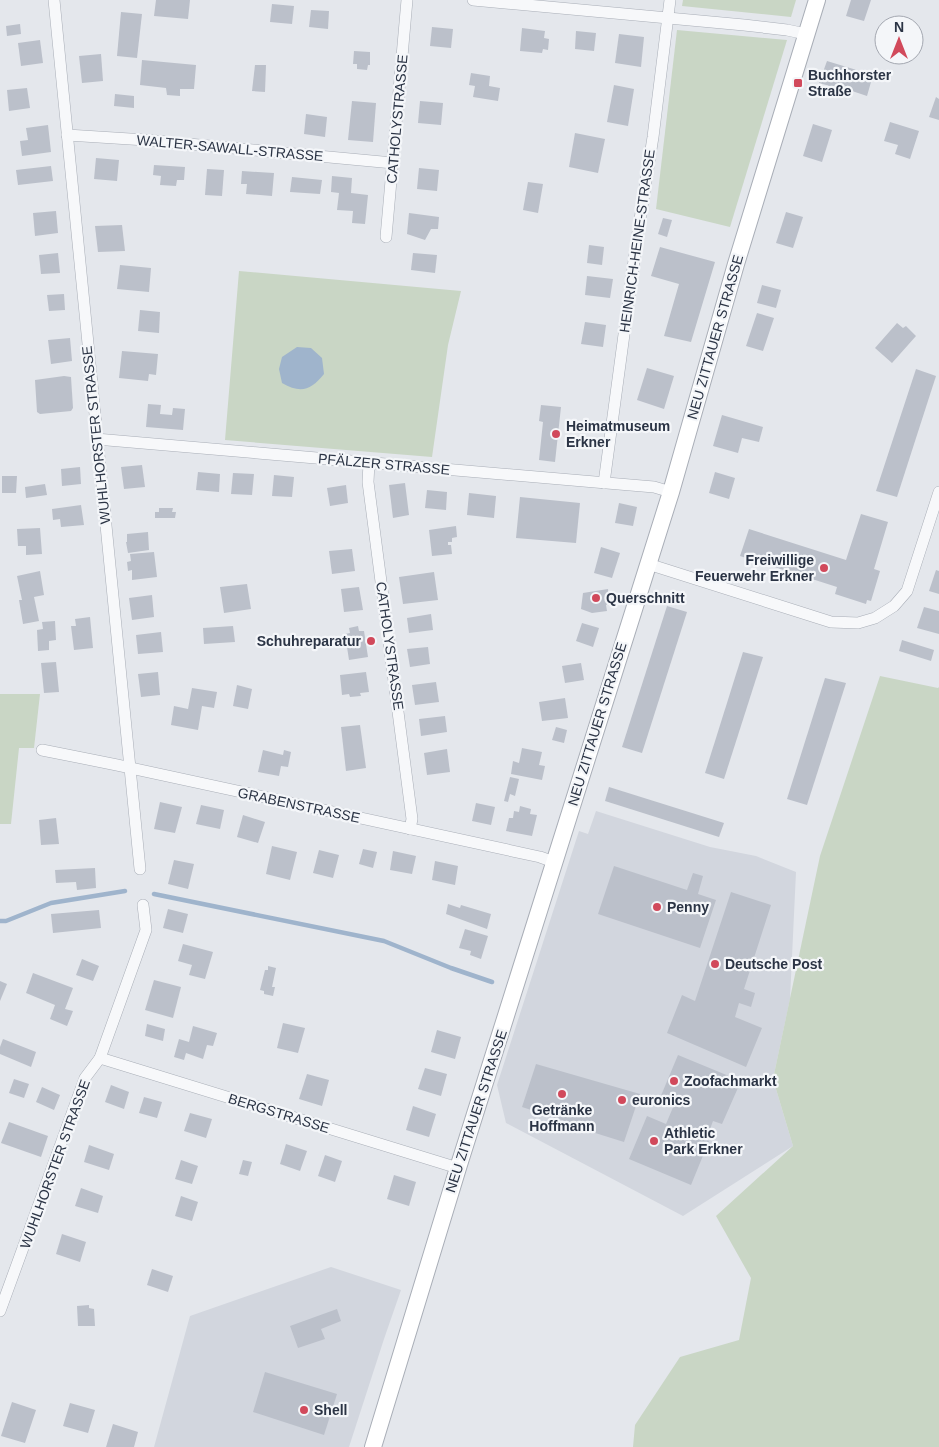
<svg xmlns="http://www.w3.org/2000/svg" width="939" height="1447" font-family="Helvetica,sans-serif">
<rect width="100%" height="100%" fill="#e4e7ec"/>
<g fill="#d2d6de">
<path d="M596 811 710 847 756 856 796 872 790 999 773 1079 793 1146 683 1216 506 1123 497 1085 579 831 588 834Z"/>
<path d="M331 1267 401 1290 384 1339 349 1447H154L190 1316Z"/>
</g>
<g fill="#c9d6c5">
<path d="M683 0H796L791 17 682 6Z"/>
<path d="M677 30 787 40 730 227 656 209Z"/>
<path d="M239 271 461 291 448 345 432 457 225 440Z"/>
<path d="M880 676 938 688 939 687V1447H633L635 1425 680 1357 739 1340 751 1278 716 1216 793 1146 773 1079 820 856Z"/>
<path d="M0 694H40L34 748H19L11 824H0Z"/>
</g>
<path fill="#9fb4cc" d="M297 347 311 348 322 358 324 374C311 390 301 394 282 383L279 369 282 357Z"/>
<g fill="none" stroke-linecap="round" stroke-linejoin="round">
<g stroke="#9fb4cc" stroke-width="4.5">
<path d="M154 894 384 941 451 968 492 982"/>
<path d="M0 921H6L51 903 125 891"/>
</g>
</g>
<g fill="#bbc0ca">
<path d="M156 0H190L188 19 154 16Z"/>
<path d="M851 0H871L864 21 846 16Z"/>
<path d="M272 4 294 6 292 24 270 22Z"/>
<path d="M311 10 329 11 328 29 309 27Z"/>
<path d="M121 12 142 14 137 58 117 56Z"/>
<path d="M20 24 21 34 7 36 6 26Z"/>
<path d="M432 27 453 29 451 48 430 46Z"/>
<path d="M522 28 545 31 544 38 549 39 548 50 543 49 542 53 520 51Z"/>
<path d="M576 31 596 33 594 51 575 49Z"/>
<path d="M619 34 644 37 641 67 615 63Z"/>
<path d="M40 40 43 63 21 66 18 43Z"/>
<path d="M354 51 370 52V65H368L367 70 357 69V64H353Z"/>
<path d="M101 54 103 81 82 83 79 56Z"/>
<path d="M142 60 196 65 194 89H180V96L167 95 166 88 140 85Z"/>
<path d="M827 61 873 75 867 96 837 86V88L819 83Z"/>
<path d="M255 65H266L265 92 252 91Z"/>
<path d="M471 73 490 76 489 86 500 88 498 101 473 97 475 86 469 85Z"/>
<path d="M614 85 634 89 628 126 607 122Z"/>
<path d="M27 88 30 108 9 111 7 90Z"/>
<path d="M115 94 134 96V108L114 106Z"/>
<path d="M936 97 939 99V120L929 117Z"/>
<path d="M352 101 376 103 373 142 348 140Z"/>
<path d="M420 101 443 103 441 125 418 123Z"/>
<path d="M306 114 327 117 325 137 304 134Z"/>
<path d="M890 122 919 131 910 159 895 154 898 145 884 141Z"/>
<path d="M813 124 832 130 822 162 803 156Z"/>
<path d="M48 125 51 152 22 156 20 141 28 140 26 128Z"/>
<path d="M575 133 605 139 598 173 569 167Z"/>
<path d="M96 158 119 160 117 181 94 179Z"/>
<path d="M154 165 185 167 184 180H177L176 186 160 185 161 176 153 175Z"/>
<path d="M51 166 53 181 18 185 16 170Z"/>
<path d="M419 168 439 170 437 191 417 189Z"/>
<path d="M207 169 224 170 222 196 205 195Z"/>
<path d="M242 171 274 173 272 196 246 194 247 184H241Z"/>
<path d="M332 176 352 178 351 193 368 195 365 224 352 223 353 211 337 210 339 193 331 192Z"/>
<path d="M292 177 322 180 320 194 290 192Z"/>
<path d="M528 182 543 184 538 213 523 210Z"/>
<path d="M56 211 58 233 35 236 33 213Z"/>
<path d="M786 212 803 217 793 248 776 243Z"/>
<path d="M409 213 439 217 438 229H431L425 240 407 234Z"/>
<path d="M663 218 672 220 667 237 658 234Z"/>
<path d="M122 225 125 251 98 252 95 226Z"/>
<path d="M589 245 604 247 602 265 587 263Z"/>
<path d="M660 247 715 262 691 342 664 336 679 284 651 276Z"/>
<path d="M58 253 60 273 41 274 39 255Z"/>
<path d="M413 253 437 255 435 273 411 270Z"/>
<path d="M120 265 151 268 149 292 117 289Z"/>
<path d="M587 276 613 279 610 298 585 295Z"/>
<path d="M762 285 781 290 776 308 757 303Z"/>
<path d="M64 294 65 310 49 311 47 295Z"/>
<path d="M140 310 160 312 159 333 138 331Z"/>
<path d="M757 313 774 318 763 351 746 346Z"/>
<path d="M585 322 606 325 603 347 581 344Z"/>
<path d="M897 323 903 328 906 326 916 336 892 363 875 348Z"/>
<path d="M70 338 72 361 51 364 48 340Z"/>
<path d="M122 351 158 354 156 375 149 374 148 381 119 378Z"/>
<path d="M647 368 674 376 664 409 637 400Z"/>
<path d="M916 369 936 376 897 497 876 491Z"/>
<path d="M64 376 71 377 73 408 71 411 40 414 37 412 35 380Z"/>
<path d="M148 404 161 405 160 414 172 415 173 408 185 409 183 430 146 427Z"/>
<path d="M541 405 561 407 555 462 539 460 543 422 539 421Z"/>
<path d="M722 415 763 427 759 442 742 438 738 453 713 446Z"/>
<path d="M142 465 145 487 124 489 121 467Z"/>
<path d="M80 467 81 484 62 486 61 469Z"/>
<path d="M198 472 220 474 219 492 196 490Z"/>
<path d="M715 472 735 478 729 499 709 493Z"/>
<path d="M233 473 254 474 252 495 231 494Z"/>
<path d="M274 475 294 477 292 497 272 496Z"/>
<path d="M2 476H17L16 493H2Z"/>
<path d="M405 483 409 515 393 518 389 485Z"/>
<path d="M45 484 47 495 26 498 25 487Z"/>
<path d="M346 485 348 503 330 506 327 488Z"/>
<path d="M427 490 447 492 446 510 425 508Z"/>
<path d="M469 493 496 496 494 518 467 515Z"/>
<path d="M520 497 580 503 576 543 516 538Z"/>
<path d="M619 503 637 507 633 526 615 523Z"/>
<path d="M81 505 84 525 61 527 60 519 53 520 52 509Z"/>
<path d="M159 508H173L172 512H176L175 518H155V512H159Z"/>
<path d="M861 514 888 522 874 569 880 571 871 601 867 600 866 604 835 594 837 587 740 556 749 529 846 560Z"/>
<path d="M456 526 457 537 452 538V542H448V545H451L452 554 432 556 429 530Z"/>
<path d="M40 528 42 554 26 555V546H18L17 529Z"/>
<path d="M148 532 149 550 128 553 126 542H127V534Z"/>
<path d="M601 547 620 553 612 578 594 573Z"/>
<path d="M352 549 355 571 332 574 329 551Z"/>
<path d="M154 552 157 577 132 580V570L128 571 127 562 131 561 130 554Z"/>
<path d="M936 570 939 571V594L929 591Z"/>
<path d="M40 571 44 595 34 597 39 621 23 624 19 600H22L17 576Z"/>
<path d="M434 572 438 600 403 604 399 577Z"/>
<path d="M247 584 251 609 224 613 220 587Z"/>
<path d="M359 587 363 610 344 612 341 589Z"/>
<path d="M608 589 609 603 606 605 607 611 592 613 581 609 583 593Z"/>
<path d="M152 595 154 617 132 620 129 598Z"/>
<path d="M667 606 687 612 642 753 622 747Z"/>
<path d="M924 607 939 611V634L917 628Z"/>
<path d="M431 614 433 630 409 633 407 618Z"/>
<path d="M90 617 93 648 74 650 71 626H76L75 619Z"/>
<path d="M55 621 56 640 49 641V650L38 651 37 630 43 629 42 622Z"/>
<path d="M582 623 599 628 593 647 576 641Z"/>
<path d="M233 626 235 642 204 644 203 628Z"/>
<path d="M358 626 359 631H364L368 657 349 660 345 634 350 633 349 628Z"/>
<path d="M161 632 163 652 138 654 136 635Z"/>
<path d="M902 640 934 650 931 661 899 651Z"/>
<path d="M428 647 430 664 410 667 407 649Z"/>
<path d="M743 652 763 657 724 779 705 773Z"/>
<path d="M56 662 59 692 44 693 41 663Z"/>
<path d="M581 663 584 680 565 683 562 666Z"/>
<path d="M158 672 160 695 141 697 138 674Z"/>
<path d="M366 672 369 692 360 693 361 696 350 697 349 694 342 695 340 675Z"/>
<path d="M825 678 846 683 807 805 787 799Z"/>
<path d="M436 682 439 702 415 705 412 685Z"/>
<path d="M237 685 252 689 248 709 233 706Z"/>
<path d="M192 688 217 692 214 708 202 706 198 730 171 725 174 706 188 709Z"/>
<path d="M565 698 568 718 542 721 539 702Z"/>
<path d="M445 716 447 732 421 736 419 719Z"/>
<path d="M360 725 366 768 346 771 341 727Z"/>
<path d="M556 727 567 730 564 743 552 740Z"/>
<path d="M522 748 542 752 539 765 545 766 542 780 511 774 513 761 519 763Z"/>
<path d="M447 749 450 772 427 775 424 753Z"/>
<path d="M263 750 283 755 284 750 291 752 288 767 281 766 279 776 258 772Z"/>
<path d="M510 777 519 779 515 796 510 794 508 802 504 801Z"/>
<path d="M609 787 724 823 719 837 605 801Z"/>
<path d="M160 802 182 807 175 833 154 829Z"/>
<path d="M476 803 495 807 491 825 472 821Z"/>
<path d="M201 805 224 810 220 829 196 824Z"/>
<path d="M520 806 531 809 530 814 537 815 532 836 506 831 509 818H513L514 811 519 812Z"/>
<path d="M243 815 265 822 258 843 237 837Z"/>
<path d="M56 818 59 844 41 845 39 820Z"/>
<path d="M272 846 297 852 290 880 266 874Z"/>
<path d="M363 849 377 852 373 868 359 864Z"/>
<path d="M319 850 339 855 333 878 313 873Z"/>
<path d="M393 851 416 856 412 874 390 870Z"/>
<path d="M174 860 194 864 188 889 168 884Z"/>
<path d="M435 861 458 866 455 885 432 880Z"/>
<path d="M614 866 687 890 693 873 703 876 698 894 716 900 700 948 598 914Z"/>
<path d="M95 868 96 888 77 890 76 882 56 883 55 870Z"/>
<path d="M731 892 771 905 744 989 755 993 751 1007 739 1003 735 1017 762 1028 746 1067 667 1033 682 995 695 1001Z"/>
<path d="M448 904 460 908 461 905 491 914 487 929 446 914Z"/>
<path d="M168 909 188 914 183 933 163 928Z"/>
<path d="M99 910 101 928 53 933 51 914Z"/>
<path d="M465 929 488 936 481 959 470 955 471 951 459 948Z"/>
<path d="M183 944 213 952 205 979 189 975 192 965 178 961Z"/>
<path d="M82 959 99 966 93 981 76 975Z"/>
<path d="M268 966 276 968 272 987H275L273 996 264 994V991L260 990 265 970H268Z"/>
<path d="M33 973 73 988 65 1009 73 1011 67 1026 50 1019 55 1005 26 993Z"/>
<path d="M154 980 181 987 173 1018 145 1010Z"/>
<path d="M0 981 7 984 0 1001Z"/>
<path d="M283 1023 305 1028 298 1053 277 1048Z"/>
<path d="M147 1024 165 1029 163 1041 145 1036Z"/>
<path d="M193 1026 217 1033 213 1046 207 1045 203 1059 186 1053 184 1060 174 1057 179 1039 189 1042Z"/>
<path d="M437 1030 461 1037 455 1059 431 1052Z"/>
<path d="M3 1039 36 1052 31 1067 0 1054V1047Z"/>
<path d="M678 1055 741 1081 722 1124 713 1121 706 1140 709 1141 691 1185 629 1159 647 1116 666 1124 674 1105 660 1098Z"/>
<path d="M536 1064 640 1094 624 1142 592 1132V1130L522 1107Z"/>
<path d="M425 1068 447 1074 441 1096 418 1089Z"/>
<path d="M307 1074 329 1080 322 1106 299 1099Z"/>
<path d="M14 1079 29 1084 24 1098 9 1093Z"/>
<path d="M111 1085 129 1092 124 1109 105 1102Z"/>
<path d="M42 1087 60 1095 54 1110 36 1102Z"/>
<path d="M144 1097 162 1102 157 1118 139 1113Z"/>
<path d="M413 1106 436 1114 429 1137 406 1130Z"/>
<path d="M190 1113 212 1119 206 1138 184 1131Z"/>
<path d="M9 1122 48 1136 41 1157 1 1143Z"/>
<path d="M286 1144 307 1151 300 1171 280 1164Z"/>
<path d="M89 1145 114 1154 109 1170 84 1162Z"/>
<path d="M325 1155 342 1161 335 1182 318 1176Z"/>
<path d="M181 1160 198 1166 192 1184 175 1179Z"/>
<path d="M243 1160 252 1162 248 1176 239 1174Z"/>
<path d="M394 1175 416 1182 409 1206 387 1199Z"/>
<path d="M81 1188 103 1196 98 1213 75 1206Z"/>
<path d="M181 1196 198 1202 192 1221 175 1216Z"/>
<path d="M62 1234 86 1242 80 1262 56 1254Z"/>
<path d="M152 1269 173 1276 168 1292 147 1285Z"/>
<path d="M89 1305V1308L94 1309 95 1326H78L77 1306Z"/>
<path d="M337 1309 341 1321 321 1329 325 1339 298 1348 290 1326Z"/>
<path d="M265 1372 337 1394 324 1435 253 1412Z"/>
<path d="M12 1402 36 1410 25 1443 1 1436Z"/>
<path d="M70 1403 95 1410 88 1433 63 1426Z"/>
<path d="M113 1424 138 1432 134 1447H106Z"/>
</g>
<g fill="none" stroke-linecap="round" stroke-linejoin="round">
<g stroke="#a9aeb7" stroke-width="12">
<g id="street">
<path d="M54 0 140 869"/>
<path d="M473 0 744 25 787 30 806 34"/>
<path d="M67 135 146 140 393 163"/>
<path d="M386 237 407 0"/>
<path d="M96 439 595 482 654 487 671 492"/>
<path d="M369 463 368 482 412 819 410 829"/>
<path d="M604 483 637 238 653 137 670 0"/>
<path d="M648 564 831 622 858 623 875 618 894 606 907 591 939 492"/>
<path d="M42 750 117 765 540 857 554 862"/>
<path d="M100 1058 458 1168"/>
<path d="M0 1311 85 1078 100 1058 146 930 143 905"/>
</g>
</g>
<g stroke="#a9aeb7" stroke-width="18">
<path id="secondary" d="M373 1447 458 1168 671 492 736 264 817 0"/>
</g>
<use href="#street" stroke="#f7f8fa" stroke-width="11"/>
<use href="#secondary" stroke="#fff" stroke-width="16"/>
</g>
<g fill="#d1495b" stroke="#f4f6f9" stroke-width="2">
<rect x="793" y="78" width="10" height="10" rx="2.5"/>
<circle cx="556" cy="434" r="5"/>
<circle cx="824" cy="568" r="5"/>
<circle cx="596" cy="598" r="5"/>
<circle cx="371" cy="641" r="5"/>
<circle cx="657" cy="907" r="5"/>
<circle cx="715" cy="964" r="5"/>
<circle cx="674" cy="1081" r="5"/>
<circle cx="562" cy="1094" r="5"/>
<circle cx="622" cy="1100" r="5"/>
<circle cx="654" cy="1141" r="5"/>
<circle cx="304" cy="1410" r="5"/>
</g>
<g text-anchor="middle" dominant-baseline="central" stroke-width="4.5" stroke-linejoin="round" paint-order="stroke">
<g font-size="14" font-weight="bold" fill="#2b3445" stroke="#f4f6f9" text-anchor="start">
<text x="808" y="75">Buchhorster<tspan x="808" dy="16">Straße</tspan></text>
<text x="566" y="426">Heimatmuseum<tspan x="566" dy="16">Erkner</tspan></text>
<text x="814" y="560" text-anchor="end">Freiwillige<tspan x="814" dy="16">Feuerwehr Erkner</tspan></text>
<text x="606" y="598">Querschnitt</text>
<text x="361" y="641" text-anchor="end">Schuhreparatur</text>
<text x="667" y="907">Penny</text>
<text x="725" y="964">Deutsche Post</text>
<text x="684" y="1081">Zoofachmarkt</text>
<text x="632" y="1100">euronics</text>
<text x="562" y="1110" text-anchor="middle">Getränke<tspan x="562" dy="16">Hoffmann</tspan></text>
<text x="664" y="1133">Athletic<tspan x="664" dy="16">Park Erkner</tspan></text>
<text x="314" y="1410">Shell</text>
</g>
<g font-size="14" fill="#2b3445" stroke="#f4f6f9">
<text transform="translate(397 119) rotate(-85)">CATHOLYSTRASSE</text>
<text transform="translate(230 148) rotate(5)">WALTER-SAWALL-STRASSE</text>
<text transform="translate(637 241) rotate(-82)">HEINRICH-HEINE-STRASSE</text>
<text transform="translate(715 337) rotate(-74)">NEU ZITTAUER STRASSE</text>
<text transform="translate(96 435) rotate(-96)">WUHLHORSTER STRASSE</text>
<text transform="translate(384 464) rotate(5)">PFÄLZER STRASSE</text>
<text transform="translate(390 646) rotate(82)">CATHOLYSTRASSE</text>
<text transform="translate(597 724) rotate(-73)">NEU ZITTAUER STRASSE</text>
<text transform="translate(299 805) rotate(12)">GRABENSTRASSE</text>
<text transform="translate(476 1111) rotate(-72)">NEU ZITTAUER STRASSE</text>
<text transform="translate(279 1113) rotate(17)">BERGSTRASSE</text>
<text transform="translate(55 1164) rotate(-70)">WUHLHORSTER STRASSE</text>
</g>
</g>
<g transform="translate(899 40)"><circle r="24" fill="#f4f6f9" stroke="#a4a8b1"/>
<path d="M0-4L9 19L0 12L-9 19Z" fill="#d1495b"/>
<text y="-8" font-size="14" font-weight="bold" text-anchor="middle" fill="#2b3445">N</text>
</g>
</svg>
